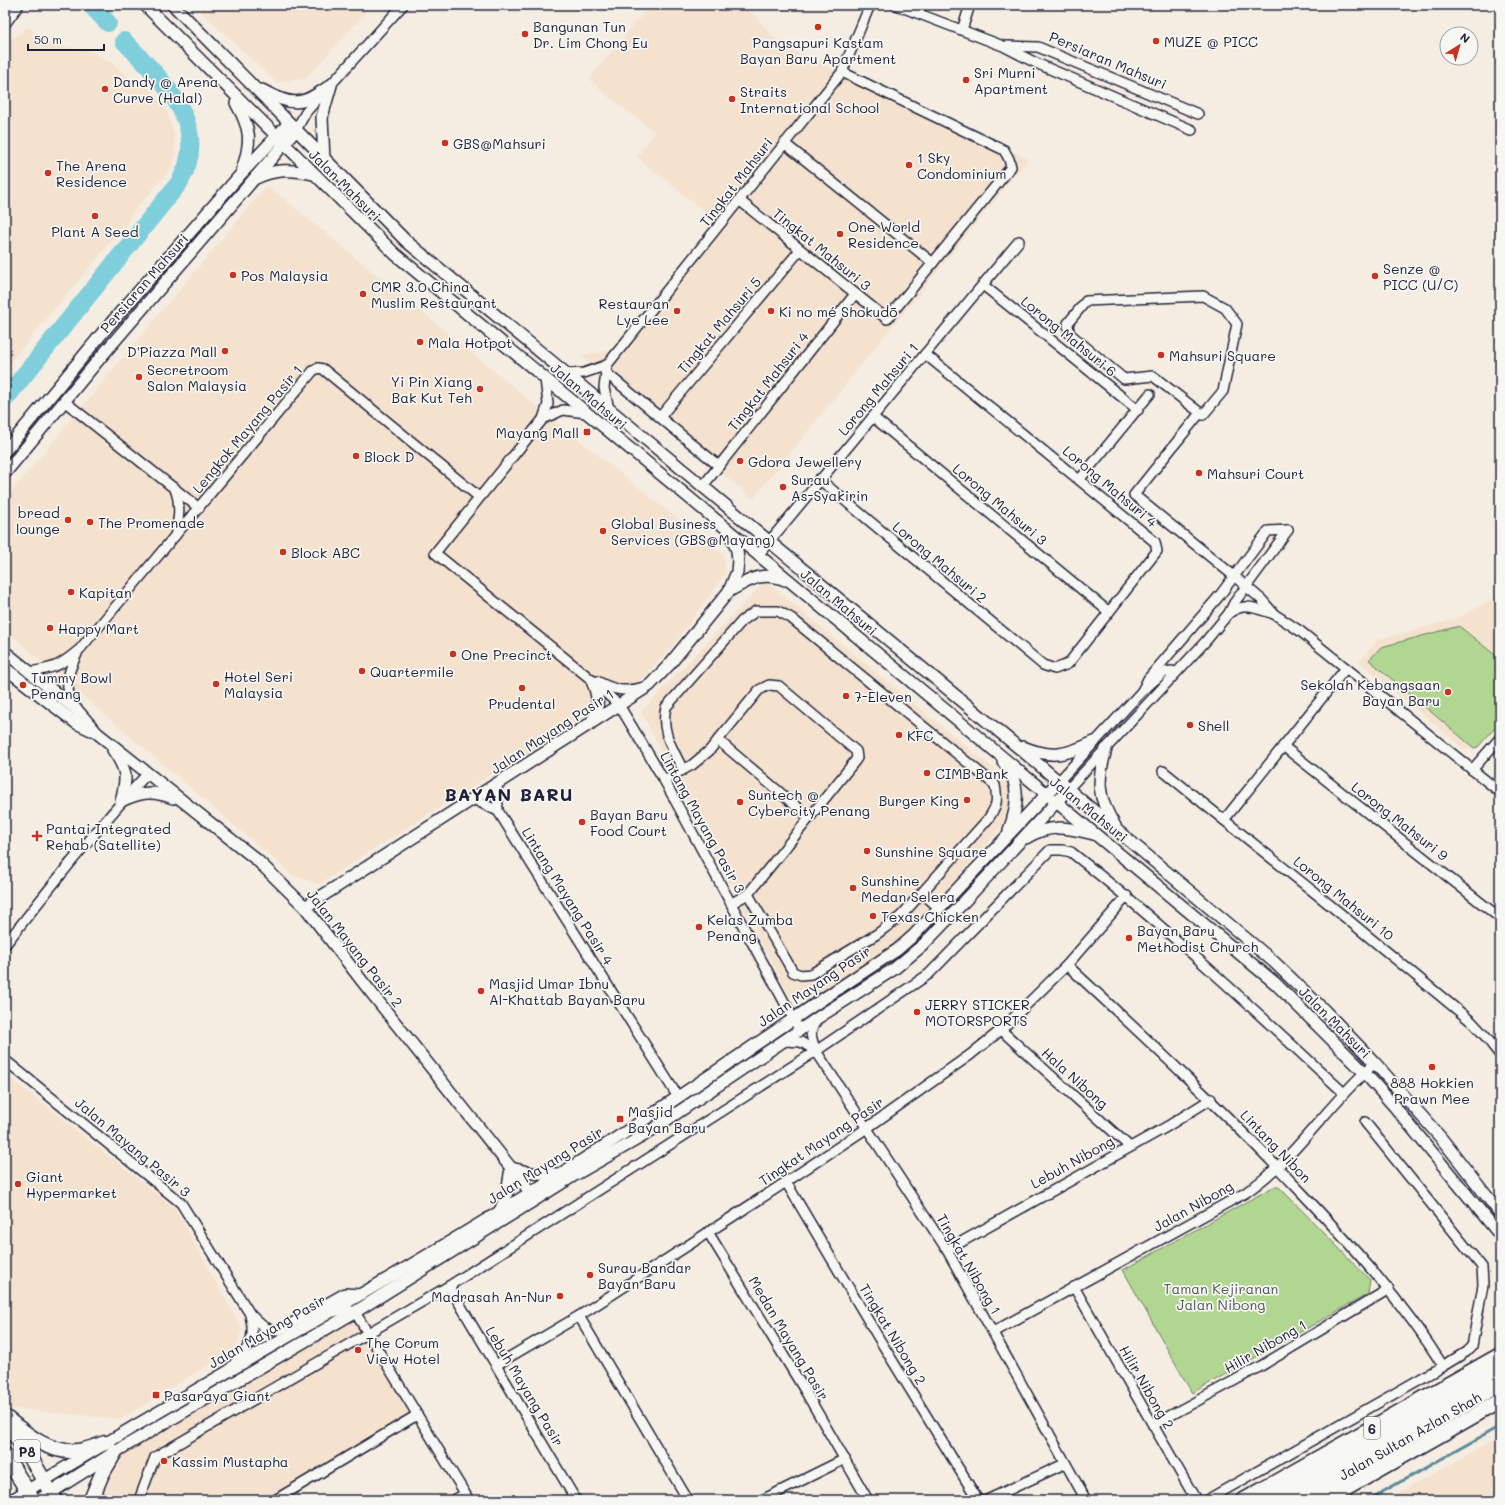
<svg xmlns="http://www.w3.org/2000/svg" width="1505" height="1505" font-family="Mali,sans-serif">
<rect width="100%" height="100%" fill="#f5ede2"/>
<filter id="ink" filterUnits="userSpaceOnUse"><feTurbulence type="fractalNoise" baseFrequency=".025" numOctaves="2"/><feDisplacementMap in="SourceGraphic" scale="8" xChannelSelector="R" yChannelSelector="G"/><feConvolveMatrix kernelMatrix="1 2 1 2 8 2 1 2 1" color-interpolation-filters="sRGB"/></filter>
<g filter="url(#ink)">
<g fill="#f4e2cf">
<path d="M194 5H373L305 79 276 82Z"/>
<path d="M650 5H746L780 44 1028 159 753 499 580 355 610 351 716 221 637 157 655 132 610 98 589 79Z"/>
<path d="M28 26 46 44 88 50 112 63 136 83 141 78 165 108 170 120 174 134 176 156 170 170 133 212 129 220 9 364 5 365V43L22 32Z"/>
<path d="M267 185 539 408 723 555 726 573 671 648 641 680 319 884 294 876 5 630V499Z"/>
<path d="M765 581 1010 782 1011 815 907 937 808 1003 789 996 641 712Z"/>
<path d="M1500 595V722L1478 747 1464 749 1359 662 1377 640 1458 618Z"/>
<path d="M5 1074 175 1208 242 1329 236 1348 121 1419 5 1408Z"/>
<path d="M358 1303 420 1412 272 1500H94L118 1445Z"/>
<path d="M1500 1437V1500H1386Z"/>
</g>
<g fill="#b1d692" stroke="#6a7c66">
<path d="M1459 626 1500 659V722L1478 747 1474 748 1369 660 1381 647Z"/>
<path d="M1273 1187H1279L1370 1280 1368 1294 1192 1393 1123 1270Z"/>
</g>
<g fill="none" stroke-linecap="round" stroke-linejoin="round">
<path stroke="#5a899c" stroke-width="3" d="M1368 1500 1500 1426"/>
<g stroke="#7fcedc" stroke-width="18">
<path d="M91 5 108 23"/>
<path d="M5 399 179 183C214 125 161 80 124 41"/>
</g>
<g stroke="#22223b" stroke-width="12">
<g id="minor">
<path d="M896 5 1003 46 1036 63 1192 130"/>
<path d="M5 24 19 5"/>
<path d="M962 30 970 5"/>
<path d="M1007 46 1038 47 1198 114"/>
<path d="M296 130 306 112 403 5"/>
<path d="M784 143 933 263"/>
<path d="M739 200 887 319 1011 167 1009 159 1004 150 842 72"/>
<path d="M983 285 1138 410"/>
<path d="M1203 296 1225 308 1237 324 1223 391 1203 415 1153 376 1124 379 1069 333 1068 323 1086 301Z"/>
<path d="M605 372 719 466"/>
<path d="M567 374 584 373 607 365"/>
<path d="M545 379 548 404 543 419 435 553 587 676 619 705 664 780 800 1031"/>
<path d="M64 401 199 508"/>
<path d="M609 409 604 388 607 365 842 72 870 5"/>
<path d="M1200 413 1134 495 1234 576 1262 600 1274 614 1300 631 1500 792"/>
<path d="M660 417 800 250"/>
<path d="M873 417 1109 612"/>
<path d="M543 419 563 410 586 413"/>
<path d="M819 479 1043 665 1055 669 1068 664 1157 551 1155 542 925 354"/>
<path d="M1080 479 1150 394"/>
<path d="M703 486 855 294"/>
<path d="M175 488C181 505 179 519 175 536"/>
<path d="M758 555 1019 241"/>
<path d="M1229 613C1246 602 1255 608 1274 614"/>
<path d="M29 672C55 668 60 666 80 649L313 371 318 368 323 369 479 497"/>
<path d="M597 681C613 690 626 693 644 687"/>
<path d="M1142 691 1148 679 1220 595 1268 531 1288 530"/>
<path d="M75 707C63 687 67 674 77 654"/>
<path d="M718 740 810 818"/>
<path d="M1283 746 1500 918"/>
<path d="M683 770C673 749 660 731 666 707L742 621 756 611H778L791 618 995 785C998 801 997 806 988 819L901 916 877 934 811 974 801 975 793 972 748 894"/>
<path d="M1472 770 1500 738"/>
<path d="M1163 771 1335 909 1472 1022 1485 1036 1500 1055"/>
<path d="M664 780 692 765 709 751 759 690 769 685 779 686 856 751 857 758 855 761 748 894 732 903"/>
<path d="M1059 781 1142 691 1164 672 1172 671 1176 673"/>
<path d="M497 785 498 811 678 1097"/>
<path d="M1068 789 1205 642 1229 613 1234 603 1288 530"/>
<path d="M473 799 498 811"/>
<path d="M1224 820 1346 668"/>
<path d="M922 893 939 908"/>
<path d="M5 945C51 886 97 828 148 773"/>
<path d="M1067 965C1147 1039 1227 1114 1302 1193 1354 1248 1403 1302 1443 1366"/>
<path d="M817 1020C808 1033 811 1036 816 1051L947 1250 1086 1500"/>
<path d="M1001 1030 1130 1147"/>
<path d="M785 1041 801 1042 816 1051"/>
<path d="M5 1060 181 1203 250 1314C259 1323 265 1330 278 1331L345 1293 361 1294"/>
<path d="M786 1182 881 1342 978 1500"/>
<path d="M708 1232 804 1389 868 1500"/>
<path d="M947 1250 1168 1126 1211 1099"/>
<path d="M449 1286 576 1500"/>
<path d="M1074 1287 1196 1500"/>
<path d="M334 1312 345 1309 355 1312 469 1500"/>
<path d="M579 1316 688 1500"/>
<path d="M993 1332 1245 1193C1297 1158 1328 1103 1375 1063"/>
<path d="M496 1365 579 1316 786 1182 867 1128 970 1055 1001 1030 1067 965 1127 896"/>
<path d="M230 1368C247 1350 257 1342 250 1315"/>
<path d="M1153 1425 1261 1366 1389 1289"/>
<path d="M139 1500 155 1457 449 1286 816 1051 929 974 1050 850H1062L1071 852C1167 928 1255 1010 1344 1093"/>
<path d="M275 1500 417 1415"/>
<path d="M454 1500 465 1494"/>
<path d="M762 1500 845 1459"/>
<path d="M987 1500 1064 1464"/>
<path d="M1207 1500 1443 1366 1466 1352 1472 1346 1483 1285 1482 1267 1365 1122"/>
</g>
</g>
<g stroke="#22223b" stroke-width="14">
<g id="tertiary">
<path d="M145 5 395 254 1275 983 1364 1072 1394 1106 1500 1235"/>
<path d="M173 5 406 241 1013 743 1274 962 1325 1011 1375 1063 1441 1138 1500 1213"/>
<path d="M262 90C294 107 301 106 331 85"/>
<path d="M236 103C251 129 252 141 242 170"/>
<path d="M324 160 322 117 331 85"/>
<path d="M256 178C275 169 292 169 313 174"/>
<path d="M5 451 104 331 241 174 289 123"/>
<path d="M5 473 100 358 296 130"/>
<path d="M729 591C750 580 761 571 785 580"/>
<path d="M5 652 78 711 97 733 257 860 305 907 362 981 535 1198"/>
<path d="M5 668 76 723 91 730"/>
<path d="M590 724C600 709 599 697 592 681"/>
<path d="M1023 747C1052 759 1066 755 1094 742"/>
<path d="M1106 749C1097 781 1097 797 1115 826"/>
<path d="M113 750C128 771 127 778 121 801"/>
<path d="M1003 762C1021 781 1018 807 1009 830"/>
<path d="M121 801C141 792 152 790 173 798"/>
<path d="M1026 838C1051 823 1068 828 1094 834"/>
<path d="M305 907 650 685 669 665 729 591 737 572 738 560 737 550 730 534"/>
<path d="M511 1168 532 1173 560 1174"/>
<path d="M500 1211 507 1193 511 1168"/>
<path d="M12 1500C196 1386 387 1284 570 1168 681 1098 787 1021 897 950L914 935 1059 781"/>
<path d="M39 1500 115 1452 355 1312 573 1176 643 1136 819 1017 894 969 923 945 949 918 1061 797"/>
</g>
</g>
<g stroke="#22223b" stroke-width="17">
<g id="primary">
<path d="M5 1417C26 1434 49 1454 78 1451 87 1450 96 1446 105 1443"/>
<path d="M7 1427 24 1446 55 1500"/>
<path d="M5 1455 33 1500"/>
<path d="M91 1500 101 1476 115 1452"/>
<path d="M1244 1500 1500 1355"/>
<path d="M1326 1500 1500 1401"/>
</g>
</g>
<g stroke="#22223b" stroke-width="18">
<g id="trunk">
<path d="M1271 1500 1500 1370"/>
<path d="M1299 1500 1500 1384"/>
</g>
</g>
<use href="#minor" stroke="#f6f6f2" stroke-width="9"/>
<use href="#tertiary" stroke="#f6f6f2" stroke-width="11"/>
<use href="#primary" stroke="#f6f6f2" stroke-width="14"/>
<use href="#trunk" stroke="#f6f6f2" stroke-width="15"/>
</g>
</g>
<g fill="#c8321e" stroke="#f6f6f2" stroke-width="1.5">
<circle cx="818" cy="27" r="4"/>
<circle cx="525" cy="34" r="4"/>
<circle cx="1156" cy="41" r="4"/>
<circle cx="966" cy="80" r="4"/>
<circle cx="105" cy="89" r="4"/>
<circle cx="732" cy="99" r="4"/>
<circle cx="445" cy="143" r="4"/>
<circle cx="909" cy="165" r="4"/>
<circle cx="48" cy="173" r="4"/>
<circle cx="95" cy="216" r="4"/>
<circle cx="840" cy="234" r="4"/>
<circle cx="233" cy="275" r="4"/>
<circle cx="1375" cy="276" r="4"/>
<circle cx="363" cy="294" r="4"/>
<circle cx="677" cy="311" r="4"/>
<circle cx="771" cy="311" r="4"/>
<circle cx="420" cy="342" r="4"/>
<circle cx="225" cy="351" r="4"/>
<circle cx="1161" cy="355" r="4"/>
<circle cx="139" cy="377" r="4"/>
<circle cx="480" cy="389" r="4"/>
<rect x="583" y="428" width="8" height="8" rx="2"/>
<circle cx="356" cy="456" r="4"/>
<circle cx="740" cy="461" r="4"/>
<circle cx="1199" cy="473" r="4"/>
<circle cx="783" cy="487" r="4"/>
<circle cx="68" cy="520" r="4"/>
<circle cx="90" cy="522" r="4"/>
<circle cx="603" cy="531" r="4"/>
<circle cx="283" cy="552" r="4"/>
<circle cx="71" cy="592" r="4"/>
<circle cx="50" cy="628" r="4"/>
<circle cx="453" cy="654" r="4"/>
<circle cx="362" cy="671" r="4"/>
<circle cx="216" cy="684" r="4"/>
<circle cx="23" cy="685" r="4"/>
<circle cx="522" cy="688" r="4"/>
<circle cx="1448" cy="692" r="4"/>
<circle cx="846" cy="696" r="4"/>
<circle cx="1190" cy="725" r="4"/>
<circle cx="899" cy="735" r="4"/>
<circle cx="927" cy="773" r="4"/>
<circle cx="967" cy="800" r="4"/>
<circle cx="740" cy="802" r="4"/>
<circle cx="582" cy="822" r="4"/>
<path d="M35 830h4v4h4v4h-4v4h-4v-4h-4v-4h4z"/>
<circle cx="867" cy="851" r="4"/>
<circle cx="853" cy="888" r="4"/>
<circle cx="873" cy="916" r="4"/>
<circle cx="699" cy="927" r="4"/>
<circle cx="1129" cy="938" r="4"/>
<circle cx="481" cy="991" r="4"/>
<circle cx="917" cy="1012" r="4"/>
<circle cx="1432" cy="1067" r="4"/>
<rect x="616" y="1115" width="8" height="8" rx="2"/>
<circle cx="18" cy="1184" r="4"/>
<circle cx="590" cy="1275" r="4"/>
<circle cx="560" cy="1296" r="4"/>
<circle cx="358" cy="1350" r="4"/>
<rect x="152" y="1391" width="8" height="8" rx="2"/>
<circle cx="164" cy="1461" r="4"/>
</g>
<g text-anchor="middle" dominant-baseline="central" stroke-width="3.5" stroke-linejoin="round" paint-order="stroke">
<g fill="#f6f6f2" stroke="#626272" stroke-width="1">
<rect x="1364" y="1417" width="16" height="22" rx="3"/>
<rect x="14" y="1440" width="26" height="22" rx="3"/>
</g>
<g font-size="13" font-weight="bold" fill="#22223b">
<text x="1372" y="1428">6</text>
<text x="27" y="1451">P8</text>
</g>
<g font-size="14" fill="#22223b" stroke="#f6f6f2" text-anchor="start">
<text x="533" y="26">Bangunan Tun<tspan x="533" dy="16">Dr. Lim Chong Eu</tspan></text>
<text x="1164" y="41">MUZE @ PICC</text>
<text x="818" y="42" text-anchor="middle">Pangsapuri Kastam<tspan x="818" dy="16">Bayan Baru Apartment</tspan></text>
<text x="974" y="72">Sri Murni<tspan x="974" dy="16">Apartment</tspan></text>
<text x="113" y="81">Dandy @ Arena<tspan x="113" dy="16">Curve (Halal)</tspan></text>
<text x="740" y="91">Straits<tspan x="740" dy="16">International School</tspan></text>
<text x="453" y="143">GBS@Mahsuri</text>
<text x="917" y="157">1 Sky<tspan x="917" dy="16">Condominium</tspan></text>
<text x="56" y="165">The Arena<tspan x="56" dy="16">Residence</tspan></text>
<text x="848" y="226">One World<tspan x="848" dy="16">Residence</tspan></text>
<text x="95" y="231" text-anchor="middle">Plant A Seed</text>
<text x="1383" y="268">Senze @<tspan x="1383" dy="16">PICC (U/C)</tspan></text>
<text x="241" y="275">Pos Malaysia</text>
<text x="371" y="286">CMR 3.0 China<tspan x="371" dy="16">Muslim Restaurant</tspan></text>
<text x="669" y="303" text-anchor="end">Restauran<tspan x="669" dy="16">Lye Lee</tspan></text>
<text x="779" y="311">Ki no mé Shokudō</text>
<text x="428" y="342">Mala Hotpot</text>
<text x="217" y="351" text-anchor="end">D'Piazza Mall</text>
<text x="1169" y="355">Mahsuri Square</text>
<text x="147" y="369">Secretroom<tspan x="147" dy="16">Salon Malaysia</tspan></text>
<text x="472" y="381" text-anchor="end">Yi Pin Xiang<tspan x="472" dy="16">Bak Kut Teh</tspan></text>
<text x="579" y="432" text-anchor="end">Mayang Mall</text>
<text x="364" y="456">Block D</text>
<text x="748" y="461">Gdora Jewellery</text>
<text x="1207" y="473">Mahsuri Court</text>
<text x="791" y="479">Surau<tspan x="791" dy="16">As-Syakirin</tspan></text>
<text x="60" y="512" text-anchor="end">bread<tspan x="60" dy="16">lounge</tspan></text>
<text x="98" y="522">The Promenade</text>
<text x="611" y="523">Global Business<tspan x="611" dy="16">Services (GBS@Mayang)</tspan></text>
<text x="291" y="552">Block ABC</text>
<text x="79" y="592">Kapitan</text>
<text x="58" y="628">Happy Mart</text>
<text x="461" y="654">One Precinct</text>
<text x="370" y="671">Quartermile</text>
<text x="224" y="676">Hotel Seri<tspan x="224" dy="16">Malaysia</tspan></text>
<text x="31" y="677">Tummy Bowl<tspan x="31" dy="16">Penang</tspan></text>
<text x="1440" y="684" text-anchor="end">Sekolah Kebangsaan<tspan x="1440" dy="16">Bayan Baru</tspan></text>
<text x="854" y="696">7-Eleven</text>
<text x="522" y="703" text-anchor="middle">Prudental</text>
<text x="1198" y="725">Shell</text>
<text x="907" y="735">KFC</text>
<text x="935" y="773">CIMB Bank</text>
<text x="748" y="794">Suntech @<tspan x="748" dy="16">Cybercity Penang</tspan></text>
<text x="959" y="800" text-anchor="end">Burger King</text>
<text x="590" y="814">Bayan Baru<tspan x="590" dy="16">Food Court</tspan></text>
<text x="46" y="828">Pantai Integrated<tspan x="46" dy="16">Rehab (Satellite)</tspan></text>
<text x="875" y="851">Sunshine Square</text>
<text x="861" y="880">Sunshine<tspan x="861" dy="16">Medan Selera</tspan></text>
<text x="881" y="916">Texas Chicken</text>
<text x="707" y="919">Kelas Zumba<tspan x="707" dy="16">Penang</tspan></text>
<text x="1137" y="930">Bayan Baru<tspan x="1137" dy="16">Methodist Church</tspan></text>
<text x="489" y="983">Masjid Umar Ibnu<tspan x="489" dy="16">Al-Khattab Bayan Baru</tspan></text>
<text x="925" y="1004">JERRY STICKER<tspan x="925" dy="16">MOTORSPORTS</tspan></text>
<text x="1432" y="1082" text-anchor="middle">888 Hokkien<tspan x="1432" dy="16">Prawn Mee</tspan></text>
<text x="628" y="1111">Masjid<tspan x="628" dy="16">Bayan Baru</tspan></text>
<text x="26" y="1176">Giant<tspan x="26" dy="16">Hypermarket</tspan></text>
<text x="598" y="1267">Surau Bandar<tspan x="598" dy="16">Bayan Baru</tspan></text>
<text x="552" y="1296" text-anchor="end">Madrasah An-Nur</text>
<text x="366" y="1342">The Corum<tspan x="366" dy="16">View Hotel</tspan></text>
<text x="164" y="1395">Pasaraya Giant</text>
<text x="172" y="1461">Kassim Mustapha</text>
</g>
<g font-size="14" fill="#22223b" stroke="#f6f6f2">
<text transform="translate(1108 60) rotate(23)">Persiaran Mahsuri</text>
<text transform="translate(736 182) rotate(-52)">Tingkat Mahsuri</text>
<text transform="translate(345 185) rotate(45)">Jalan Mahsuri</text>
<text transform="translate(822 249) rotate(39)">Tingkat Mahsuri 3</text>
<text transform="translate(144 283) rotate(-49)">Persiaran Mahsuri</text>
<text transform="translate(719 325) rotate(-50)">Tingkat Mahsuri 5</text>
<text transform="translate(1069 336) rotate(39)">Lorong Mahsuri 6</text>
<text transform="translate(768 381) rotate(-52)">Tingkat Mahsuri 4</text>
<text transform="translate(878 389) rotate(-50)">Lorong Mahsuri 1</text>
<text transform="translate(589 396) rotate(40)">Jalan Mahsuri</text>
<text transform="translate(247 429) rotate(-50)">Lengkok Mayang Pasir 1</text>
<text transform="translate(1110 486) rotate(40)">Lorong Mahsuri 4</text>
<text transform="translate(1000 504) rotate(40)">Lorong Mahsuri 3</text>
<text transform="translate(940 562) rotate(40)">Lorong Mahsuri 2</text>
<text transform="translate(839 602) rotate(40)">Jalan Mahsuri</text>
<text transform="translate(552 731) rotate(-33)">Jalan Mayang Pasir 1</text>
<text transform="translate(1089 809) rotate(39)">Jalan Mahsuri</text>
<text transform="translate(1400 821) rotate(38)">Lorong Mahsuri 9</text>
<text transform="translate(703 822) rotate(61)">Lintang Mayang Pasir 3</text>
<text transform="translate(568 896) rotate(58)">Lintang Mayang Pasir 4</text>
<text transform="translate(1344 898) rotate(39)">Lorong Mahsuri 10</text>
<text transform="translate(355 948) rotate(52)">Jalan Mayang Pasir 2</text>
<text transform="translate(814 986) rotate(-34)">Jalan Mayang Pasir</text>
<text transform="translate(1335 1022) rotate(45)">Jalan Mahsuri</text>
<text transform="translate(1075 1078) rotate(42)">Hala Nibong</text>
<text transform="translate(821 1141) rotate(-34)">Tingkat Mayang Pasir</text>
<text transform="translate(1276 1146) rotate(46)">Lintang Nibon</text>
<text transform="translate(133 1147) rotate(40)">Jalan Mayang Pasir 3</text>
<text transform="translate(1072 1162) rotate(-29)">Lebuh Nibong</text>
<text transform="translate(545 1165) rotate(-32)">Jalan Mayang Pasir</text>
<text transform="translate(1193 1206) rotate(-29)">Jalan Nibong</text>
<text transform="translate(969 1264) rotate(60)">Tingkat Nibong 1</text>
<text transform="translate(267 1331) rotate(-30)">Jalan Mayang Pasir</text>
<text transform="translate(893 1334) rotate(59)">Tingkat Nibong 2</text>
<text transform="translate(789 1338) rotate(59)">Medan Mayang Pasir</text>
<text transform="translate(1265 1346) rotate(-30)">Hilir Nibong 1</text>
<text transform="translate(525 1386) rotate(59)">Lebuh Mayang Pasir</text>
<text transform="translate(1147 1387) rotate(60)">Hilir Nibong 2</text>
<text transform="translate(1410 1436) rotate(-30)">Jalan Sultan Azlan Shah</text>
</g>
<g font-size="14" fill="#4d5855" stroke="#f6f6f2">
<text x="1221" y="1288">Taman Kejiranan<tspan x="1221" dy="16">Jalan Nibong</tspan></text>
</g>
<g font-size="18" font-weight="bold" letter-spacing="1" fill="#22223b" stroke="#f6f6f2">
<text x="509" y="794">BAYAN BARU</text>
</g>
</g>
<rect width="1505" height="1505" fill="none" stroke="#f6f6f2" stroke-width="20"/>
<rect x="10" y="10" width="1485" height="1485" fill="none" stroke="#22223b" stroke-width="1.5" filter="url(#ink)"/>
<g transform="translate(1459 46) rotate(37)"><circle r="19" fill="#f6f6f2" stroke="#a1a1a9"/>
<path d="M0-3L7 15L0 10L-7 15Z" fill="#c8321e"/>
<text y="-6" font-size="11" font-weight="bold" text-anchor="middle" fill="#22223b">N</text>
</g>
<path d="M28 44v6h76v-6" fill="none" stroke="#22223b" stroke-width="2"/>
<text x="34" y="44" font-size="12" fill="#22223b" stroke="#f6f6f2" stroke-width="3" paint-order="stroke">50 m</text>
</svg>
